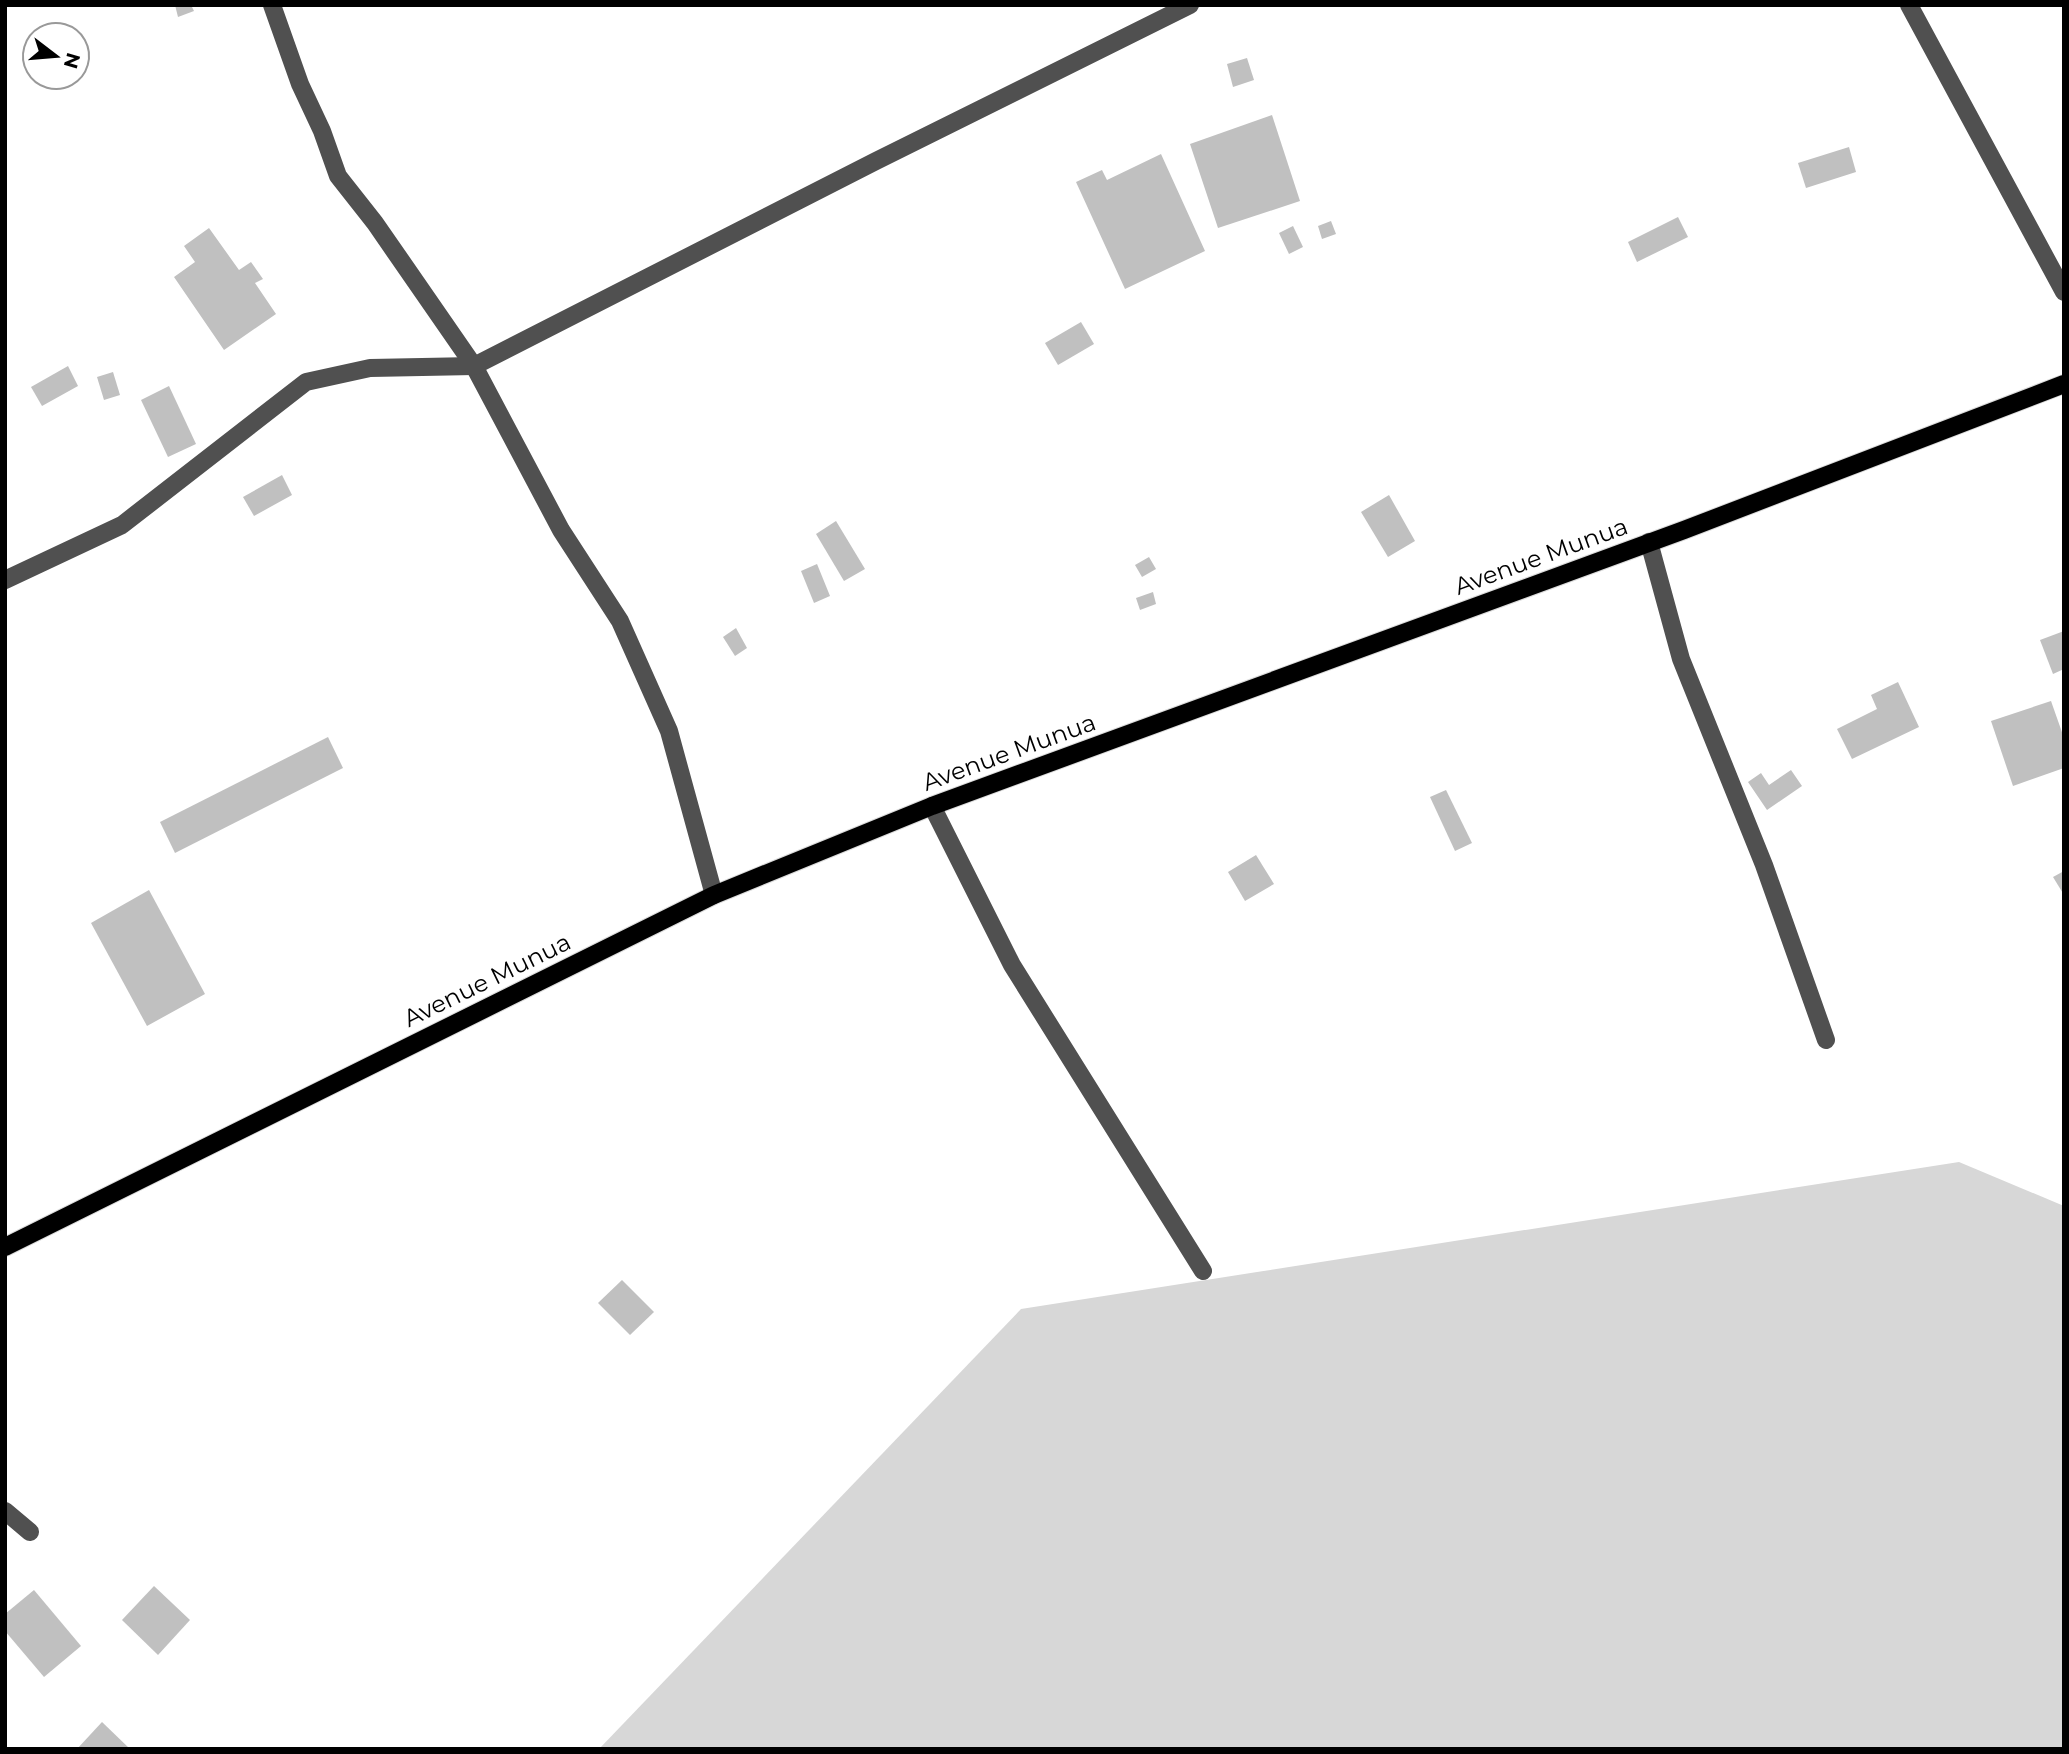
<svg xmlns="http://www.w3.org/2000/svg" width="2069" height="1754" font-family="Montserrat,sans-serif">
<rect width="100%" height="100%" fill="#fff"/>
<path fill="#d7d7d7" d="M1959 1162 2064 1206V1749H599L1021 1309Z"/>
<g fill="#c0c0c0">
<path d="M175 5H191L194 11 178 17Z"/>
<path d="M1247 58 1254 80 1233 87 1227 64Z"/>
<path d="M1272 115 1300 201 1218 228 1190 144Z"/>
<path d="M1849 147 1856 172 1806 188 1798 163Z"/>
<path d="M1161 154 1205 251 1125 289 1076 182 1102 170 1107 180Z"/>
<path d="M1678 217 1688 237 1637 262 1628 242Z"/>
<path d="M1331 221 1336 234 1322 239 1318 226Z"/>
<path d="M1293 226 1303 247 1289 254 1279 233Z"/>
<path d="M209 228 239 270 251 262 263 279 255 283 276 314 224 350 174 277 195 262 184 246Z"/>
<path d="M1081 322 1094 344 1058 365 1045 343Z"/>
<path d="M68 366 78 386 42 406 31 387Z"/>
<path d="M113 372 120 395 104 400 97 377Z"/>
<path d="M169 386 196 444 168 457 141 400Z"/>
<path d="M282 475 292 495 254 516 243 497Z"/>
<path d="M1389 495 1415 541 1388 557 1361 512Z"/>
<path d="M836 521 865 569 844 581 816 534Z"/>
<path d="M1149 557 1156 569 1142 577 1135 565Z"/>
<path d="M817 564 830 596 814 603 801 571Z"/>
<path d="M1153 592 1156 604 1140 610 1136 598Z"/>
<path d="M736 628 747 648 735 656 723 637Z"/>
<path d="M2064 631V669L2053 674 2040 640Z"/>
<path d="M1898 682 1919 727 1852 759 1837 729 1877 709 1871 695Z"/>
<path d="M2051 701 2064 738V768L2013 786 1991 721Z"/>
<path d="M328 737 343 768 175 853 160 822Z"/>
<path d="M1791 770 1802 786 1767 810 1748 782 1761 773 1769 785Z"/>
<path d="M1446 790 1472 843 1455 851 1430 797Z"/>
<path d="M1256 855 1274 884 1245 901 1228 872Z"/>
<path d="M2064 871V895L2053 877Z"/>
<path d="M149 890 205 994 147 1026 91 923Z"/>
<path d="M622 1280 654 1312 630 1335 598 1303Z"/>
<path d="M154 1586 190 1620 158 1655 122 1620Z"/>
<path d="M34 1590 81 1646 44 1677 5 1631V1614Z"/>
<path d="M102 1722 130 1749H77Z"/>
</g>
<g fill="none" stroke-linecap="round" stroke-linejoin="round">
<g stroke="#dbdbdb" stroke-width="20">
<path id="major" d="M5 1247 714 895 932 806 1684 530 2064 384"/>
</g>
<g stroke="#505050" stroke-width="18">
<path d="M272 5 300 84 322 131 338 176 375 223 474 366 561 530 620 621 669 731 714 895"/>
<path d="M1909 5 2064 292"/>
<path d="M1649 542 1681 659 1764 865 1826 1040"/>
<path d="M5 580 122 525 306 382 370 368 474 366 876 161 1190 5"/>
<path d="M932 806 1012 965 1203 1271"/>
<path d="M5 1511 30 1532"/>
</g>
<use href="#major" stroke="#000" stroke-width="18"/>
</g>
<g text-anchor="middle" dominant-baseline="central" stroke-width="6" stroke-linejoin="round" paint-order="stroke">
<g font-size="24" fill="#000" stroke="#fff">
<text transform="translate(1541 556) rotate(-20)">Avenue Munua</text>
<text transform="translate(1009 752) rotate(-20)">Avenue Munua</text>
<text transform="translate(487 980) rotate(-26)">Avenue Munua</text>
</g>
</g>
<rect width="2069" height="1754" fill="none" stroke="#000000" stroke-width="14"/>
<g transform="translate(56 56) rotate(106)"><circle r="33" fill="#ffffff" stroke="#999999" stroke-width="2"/>
<path d="M0-5L12 26L0 18L-12 26Z" fill="#000000"/>
<text y="-10" font-size="19" font-weight="bold" text-anchor="middle" fill="#000000">N</text>
</g>
</svg>
